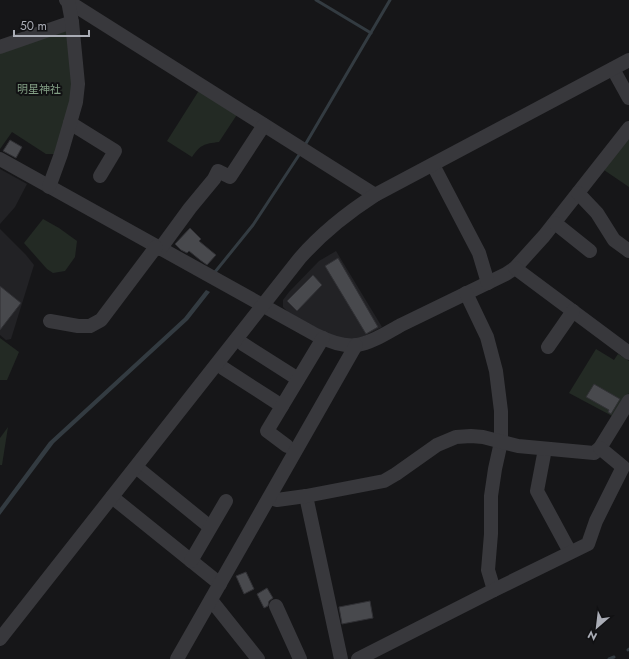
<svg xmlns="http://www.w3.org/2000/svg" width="629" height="659" font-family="Jost,'Noto Sans JP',sans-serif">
<rect width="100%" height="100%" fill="#161618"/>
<g fill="#222225">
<path d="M0 169 27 184 15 207 0 224Z"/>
<path d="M0 229 26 255 34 265 11 339 6 340 0 335Z"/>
<path d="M336 251 382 327 358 339 345 340 331 336 288 312 283 307V300L289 292 319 261Z"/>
</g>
<g fill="#232a24">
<path d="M72 22 78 84 61 154H46L12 132 0 149V47Z"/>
<path d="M198 92H202L238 113 219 142C204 144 201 144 192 157L167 141Z"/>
<path d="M629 136V187L604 170Z"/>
<path d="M43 219 59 228 77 241 75 257 65 271 53 273 47 269 24 243Z"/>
<path d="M0 338 19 352 7 380H0Z"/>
<path d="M596 349 614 360 618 354 629 361V393L614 417 569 393Z"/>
<path d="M8 427 2 465H0V438Z"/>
</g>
<path fill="#333b41" d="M206 290 210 292 188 320 54 443 0 515V508L49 442 184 318Z"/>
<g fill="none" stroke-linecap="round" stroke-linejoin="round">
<g stroke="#333b41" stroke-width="3">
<path d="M316 0 371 33"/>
<path d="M305 145 390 0"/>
<path d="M215 272 253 225 299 155"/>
<path d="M628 650 629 649"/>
<path d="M609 659 614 657"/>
</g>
</g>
<g fill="#48494d" stroke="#303034">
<path d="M10 140 22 147 16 158 3 151Z"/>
<path d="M190 228 201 239 199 241 216 255 207 265 200 260 189 251 187 253 181 250 175 244Z"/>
<path d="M338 258 378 327 366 334 325 266Z"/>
<path d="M313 275 322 285 297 311 287 301Z"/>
<path d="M0 286 21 303 0 330Z"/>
<path d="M594 384 620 399 611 414 608 412 609 410 586 397Z"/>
<path d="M246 572 254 589 244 594 236 576Z"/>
<path d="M267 588 273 598 269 601 268 606 264 608 257 594Z"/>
<path d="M370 601 373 618 342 624 339 607Z"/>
</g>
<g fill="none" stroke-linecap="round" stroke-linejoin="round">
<g stroke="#38383c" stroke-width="14">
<path d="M66 0 375 195"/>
<path d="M0 47 72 22"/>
<path d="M613 69 629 98"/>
<path d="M70 123 115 151 100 176"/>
<path d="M0 159 316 335C328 341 343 347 357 345 372 343 388 332 401 325 436 308 471 291 506 274L515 268 544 236 629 128"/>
<path d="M433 165 479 253 488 283"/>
<path d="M49 187 61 154 70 123 76 102 78 84 72 22 68 1"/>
<path d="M578 193 597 213 614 240 629 251"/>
<path d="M555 223 590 251"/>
<path d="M160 249 190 208 214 179 218 171 230 177 264 125"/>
<path d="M515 268 629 353"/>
<path d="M466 293 487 337 496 371 501 411V442L495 469 491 496V534L488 570 494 590"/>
<path d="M50 321 78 326H90L101 320 156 247"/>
<path d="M243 344 298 379"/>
<path d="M548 347 573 311"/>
<path d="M223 368 282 406"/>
<path d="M287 446 267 431 323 338"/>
<path d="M545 449 537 491 570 552"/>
<path d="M141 471 210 527"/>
<path d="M306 496 341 659"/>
<path d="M112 497 220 584"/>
<path d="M270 498 277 500 306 496 384 481 396 474 437 445 456 437 471 436 483 437 518 446 594 453 600 448 629 401"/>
<path d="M191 561 226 501"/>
<path d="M211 600 258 659"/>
<path d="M276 606 300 659"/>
<path d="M0 639 300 258C322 233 347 213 375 195L629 60"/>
<path d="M177 659 356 345"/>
<path d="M358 659 494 590 588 544 596 521 623 467 600 448"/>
</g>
</g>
<g text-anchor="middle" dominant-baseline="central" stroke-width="4" stroke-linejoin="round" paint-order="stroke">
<g font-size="11" fill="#839f85" stroke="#111113">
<text x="39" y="89">明星神社</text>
</g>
</g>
<g transform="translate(597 627) rotate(208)" stroke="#111113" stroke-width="3" paint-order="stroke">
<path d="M0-3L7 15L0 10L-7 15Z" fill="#aaadb6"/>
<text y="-6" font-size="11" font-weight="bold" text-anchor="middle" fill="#aaadb6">N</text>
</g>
<path d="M14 30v6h75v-6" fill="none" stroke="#aaadb6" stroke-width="2"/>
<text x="20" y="30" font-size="12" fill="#aaadb6" stroke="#111113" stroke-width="3" paint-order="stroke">50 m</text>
</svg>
